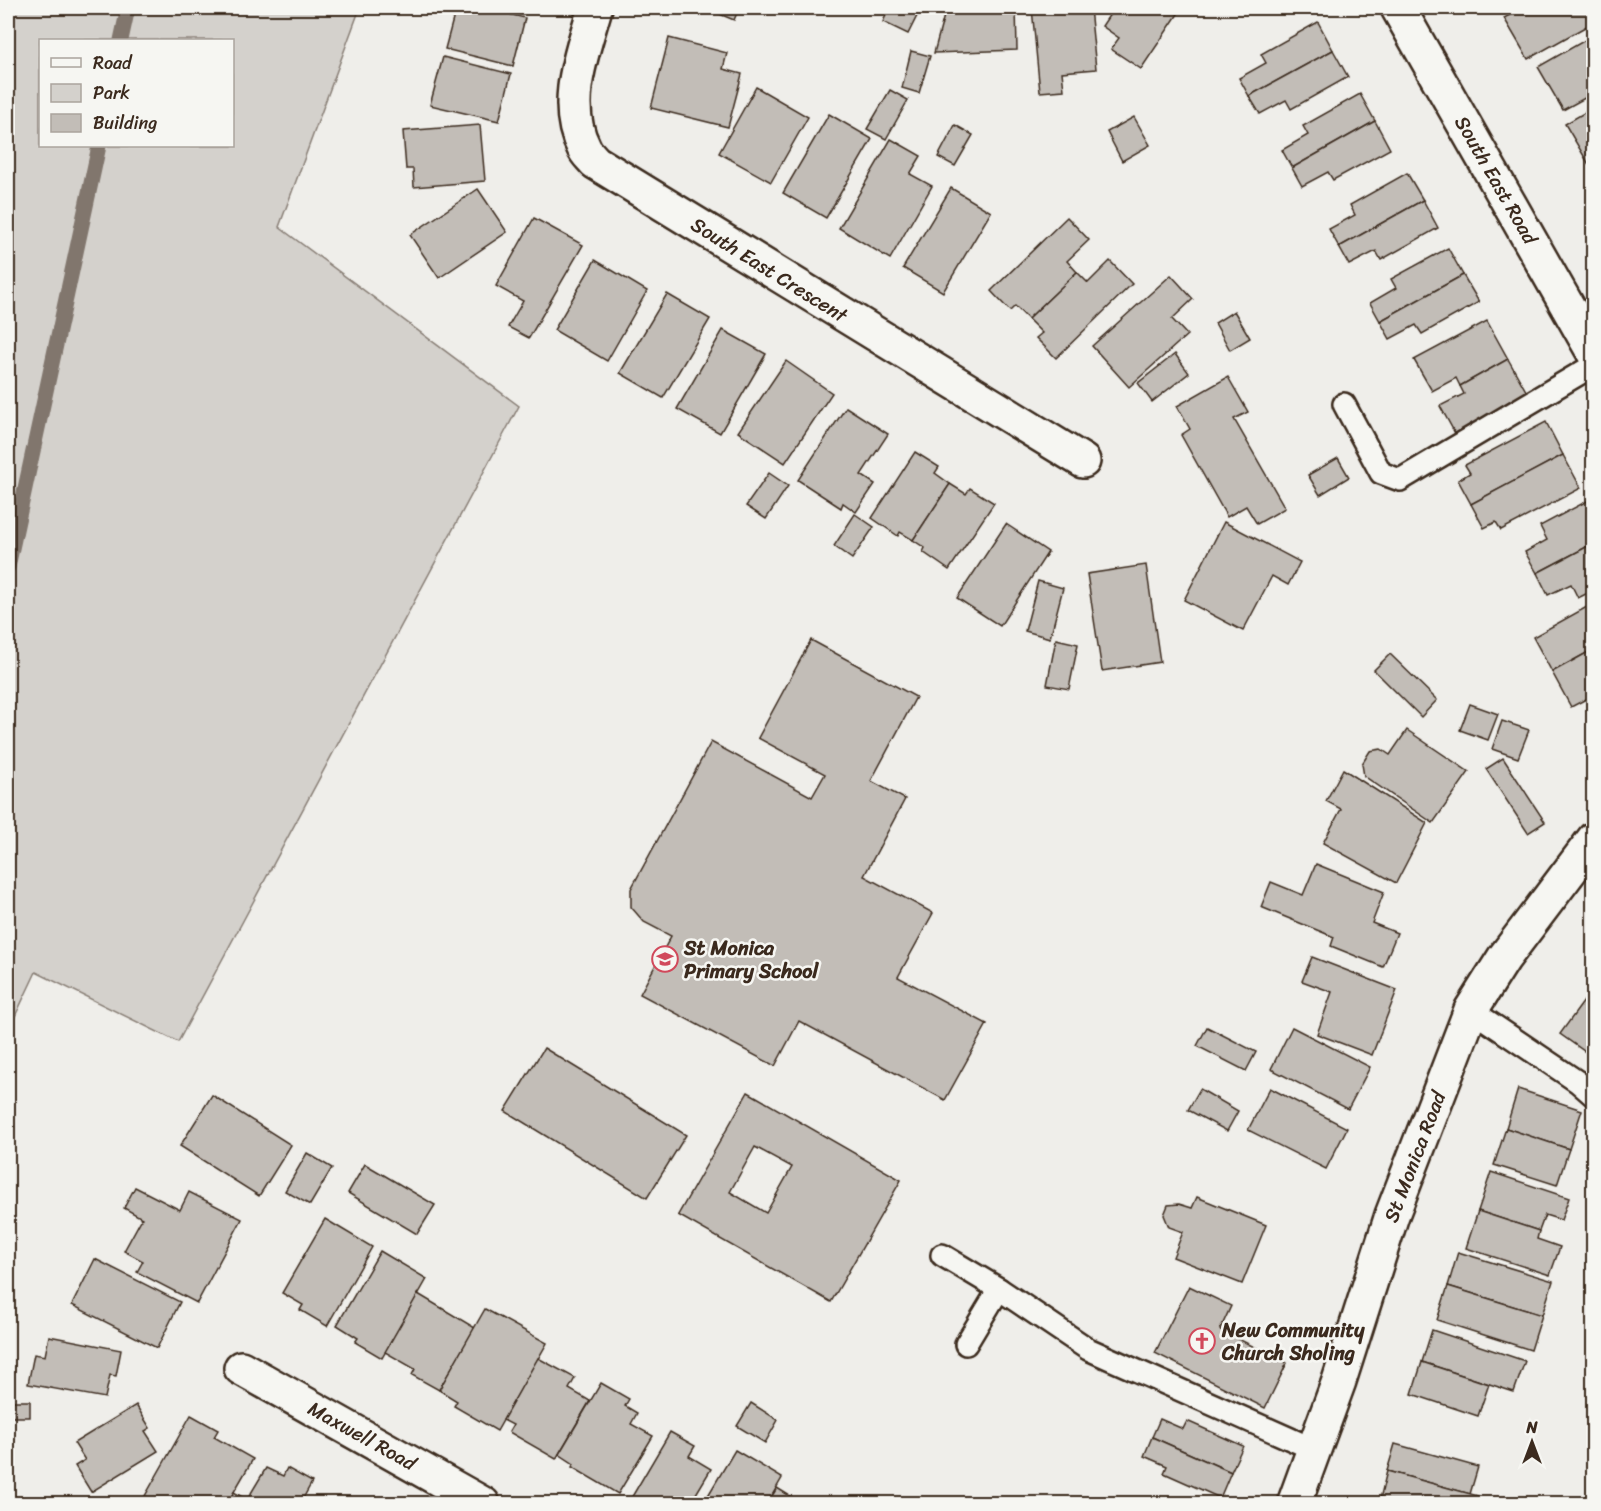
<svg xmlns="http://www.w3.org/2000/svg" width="1601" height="1511" font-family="Sriracha,sans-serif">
<rect width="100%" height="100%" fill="#efeeea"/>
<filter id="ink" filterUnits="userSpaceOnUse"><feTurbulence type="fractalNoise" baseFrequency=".0167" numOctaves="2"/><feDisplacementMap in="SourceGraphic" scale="12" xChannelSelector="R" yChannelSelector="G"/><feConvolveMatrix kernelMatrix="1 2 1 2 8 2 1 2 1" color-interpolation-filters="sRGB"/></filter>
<g filter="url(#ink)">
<path fill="#d4d1cc" stroke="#887e75" stroke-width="1.5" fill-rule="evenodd" d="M8 8H360L279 227 519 406 178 1042 36 972 8 1031ZM40 40H232V146H40Z"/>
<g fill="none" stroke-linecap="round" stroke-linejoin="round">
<g stroke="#81766d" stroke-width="15">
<path d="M121 40 128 8"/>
<path d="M8 567 99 146"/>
</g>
</g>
<g fill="#c2bdb7" stroke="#3b2a1e" stroke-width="1.5" fill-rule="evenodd">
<path d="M456 8H484L525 18 513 66 445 49Z"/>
<path d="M705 8H739L734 20Z"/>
<path d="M889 8H921L908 34 883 22Z"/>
<path d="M946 8H1016L1017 50 934 53Z"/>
<path d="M1032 8H1090L1096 69 1062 72 1064 90 1040 92Z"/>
<path d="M1114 8H1182L1141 69 1111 49 1119 38 1102 26Z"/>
<path d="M1523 8H1594V22L1528 59 1504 18Z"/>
<path d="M1318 22 1333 50 1249 96 1239 78 1266 63 1261 54Z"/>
<path d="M1594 35V93L1563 110 1538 67Z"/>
<path d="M669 38 727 53 723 69 742 74 728 127 651 108Z"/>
<path d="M1333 50 1348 77 1291 109 1286 100 1260 114 1249 96Z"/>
<path d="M911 51 930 56 919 93 902 88Z"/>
<path d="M443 57 511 74 499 121 430 105Z"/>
<path d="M756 87 808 117 771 182 719 153Z"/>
<path d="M890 90 908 100 886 139 867 129Z"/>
<path d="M1360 94 1375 121 1292 168 1282 150 1308 135 1303 126Z"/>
<path d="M1594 107V166L1591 168 1565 124Z"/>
<path d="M829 114 872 139 826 218 783 193Z"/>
<path d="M1134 117 1150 145 1122 161 1107 132Z"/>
<path d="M1375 121 1390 149 1333 180 1328 172 1302 186 1292 168Z"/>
<path d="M480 125 485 181 414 187 413 169H406L403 131Z"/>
<path d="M955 125 973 135 955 166 938 157Z"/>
<path d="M891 139 921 156 910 174 932 186 890 259 839 228Z"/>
<path d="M1407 173 1423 200 1339 247 1329 229 1355 215 1350 205Z"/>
<path d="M951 188 991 212 943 292 903 268Z"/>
<path d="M478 189 507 232 439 278 410 235Z"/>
<path d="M1423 200 1438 228 1381 260 1376 251 1349 265 1339 247Z"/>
<path d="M1067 217 1089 240 1067 261 1077 272 1028 319 1015 306 1010 311 991 291Z"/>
<path d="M534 218 583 245 529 338 508 327 523 301 496 286Z"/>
<path d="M1448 248 1463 275 1380 321 1370 303 1396 288 1391 279Z"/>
<path d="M595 260 647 291 607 361 554 330Z"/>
<path d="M1110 261 1132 284 1056 358 1036 338 1042 333 1028 319 1077 272 1088 283Z"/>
<path d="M1171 275 1193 299 1172 319 1187 335 1129 387 1092 346Z"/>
<path d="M1463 275 1479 302 1422 334 1416 325 1390 339 1380 321Z"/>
<path d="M667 294 710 319 663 398 620 373Z"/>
<path d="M1234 311 1250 338 1230 350 1215 323Z"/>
<path d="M1487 321 1508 359 1460 386 1456 378 1432 391 1414 360Z"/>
<path d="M723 330 766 354 720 433 677 409Z"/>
<path d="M1175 354 1189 373 1152 402 1138 383Z"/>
<path d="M1508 359 1530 398 1457 437 1440 406 1464 394 1460 386Z"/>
<path d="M786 361 832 393 785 463 738 432Z"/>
<path d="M1228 377 1248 412 1234 419 1285 508 1257 524 1246 506 1227 517 1181 435 1190 429 1177 406Z"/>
<path d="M846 407 888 434 861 475 875 484 856 512 843 503 841 508 798 480Z"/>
<path d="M1546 422 1563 455 1471 504 1458 480 1470 473 1465 465Z"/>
<path d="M915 452 939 467 935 473 950 484 913 540 900 532 898 536 872 518Z"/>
<path d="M1563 455 1581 488 1501 530 1496 522 1484 528 1471 504Z"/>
<path d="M1338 458 1349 477 1320 495 1308 475Z"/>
<path d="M769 473 788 486 766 519 746 506Z"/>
<path d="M950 484 966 494 970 488 994 503 949 570 923 552 925 548 913 540Z"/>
<path d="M1591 499 1594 505V543L1537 573 1525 552 1547 540 1540 526Z"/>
<path d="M855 514 874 527 852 559 834 546Z"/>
<path d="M1224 522 1300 562 1288 585 1272 576 1243 631 1184 600Z"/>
<path d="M1006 524 1048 552 1000 626 957 598Z"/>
<path d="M1594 543V590L1578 598 1571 584 1548 595 1537 573Z"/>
<path d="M1146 565 1160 662 1102 671 1087 574Z"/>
<path d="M1038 581 1063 588 1050 638 1025 631Z"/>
<path d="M1594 603V649L1552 672 1533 637Z"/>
<path d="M1056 639 1078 644 1069 689 1047 685Z"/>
<path d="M811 640 916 697 871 781 905 799 864 876 933 913 898 977 987 1024 945 1100 799 1021 775 1066 640 994 671 936 644 922 631 907V889L711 742 812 797 825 774 758 738Z"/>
<path d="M1594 649V695L1571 707 1552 672Z"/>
<path d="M1390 654 1437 700 1421 717 1374 670Z"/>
<path d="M1470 704 1498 714 1488 740 1460 730Z"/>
<path d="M1502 721 1529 730 1518 758 1492 749Z"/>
<path d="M1407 730 1469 772 1433 823 1364 776 1362 764 1370 751 1381 749 1390 755Z"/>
<path d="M1503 758 1545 822 1528 833 1486 769Z"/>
<path d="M1343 769 1427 823 1396 883 1323 843 1341 809 1326 801Z"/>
<path d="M1316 864 1384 892 1372 923 1397 933 1383 967 1331 946 1334 937 1261 907 1271 882 1303 895Z"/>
<path d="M1312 957 1397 990 1372 1055 1317 1034 1332 992 1302 981Z"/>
<path d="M1592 990 1594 991V1058L1560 1034Z"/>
<path d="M1207 1027 1256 1052 1246 1071 1197 1046Z"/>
<path d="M1292 1027 1370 1067 1348 1109 1271 1069Z"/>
<path d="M544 1048 686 1135 647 1198 505 1111Z"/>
<path d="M1270 1088 1347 1128 1326 1169 1248 1130Z"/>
<path d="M1200 1089 1238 1111 1227 1131 1188 1110Z"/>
<path d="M1518 1089 1582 1110 1569 1149 1506 1128Z"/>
<path d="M748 1092 901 1180 831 1302 678 1215ZM755 1147 792 1167 766 1213 730 1192Z"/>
<path d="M212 1095 291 1145 259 1196 180 1146Z"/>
<path d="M1506 1128 1569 1149 1557 1185 1494 1165Z"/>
<path d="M307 1153 332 1168 310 1205 285 1191Z"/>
<path d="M365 1164 435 1205 417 1234 348 1193Z"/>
<path d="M1491 1172 1569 1198 1561 1220 1545 1215 1539 1231 1478 1211Z"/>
<path d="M135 1187 180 1210 189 1192 242 1219 197 1303 137 1272 143 1261 124 1251 142 1218 124 1208Z"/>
<path d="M1197 1197 1266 1225 1242 1284 1173 1257 1183 1232 1169 1227 1164 1215 1168 1205 1179 1204 1192 1208Z"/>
<path d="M1478 1211 1539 1231 1537 1239 1560 1247 1550 1275 1466 1248Z"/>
<path d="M325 1219 372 1247 327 1326 300 1310 303 1305 282 1293Z"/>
<path d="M380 1251 427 1279 382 1358 355 1342 358 1338 337 1325Z"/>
<path d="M1458 1252 1553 1281 1542 1315 1448 1286Z"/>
<path d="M95 1259 180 1302 157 1348 72 1305Z"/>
<path d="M1189 1286 1231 1306 1220 1330 1287 1363 1265 1408 1155 1353Z"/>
<path d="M1448 1286 1542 1315 1531 1350 1437 1320Z"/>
<path d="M418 1294 475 1328 439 1390 412 1375 415 1369 385 1352Z"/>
<path d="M485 1309 547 1343 497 1431 454 1406 457 1401 439 1390Z"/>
<path d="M1432 1330 1525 1361 1514 1392 1422 1362Z"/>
<path d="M49 1336 121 1350 116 1376 110 1375 105 1398 28 1384 34 1354 45 1356Z"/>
<path d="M538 1358 575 1378 569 1389 590 1401 556 1459 509 1432 513 1425 503 1420Z"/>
<path d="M1422 1362 1489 1384 1478 1416 1412 1394Z"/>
<path d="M601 1383 629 1399 625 1406 637 1413 631 1424 653 1436 618 1494 572 1467 574 1464 559 1454Z"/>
<rect x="8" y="1401" width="22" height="16"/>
<path d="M751 1403 778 1420 765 1443 737 1426Z"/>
<path d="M136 1405 150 1428 145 1431 158 1451 91 1492 75 1466 85 1460 74 1443Z"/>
<path d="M191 1415 218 1430 214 1437 253 1459 227 1504H159L145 1496Z"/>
<path d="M1160 1419 1183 1429 1187 1421 1243 1446 1231 1472 1152 1437Z"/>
<path d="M670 1432 695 1446 689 1456 711 1469 690 1504H637L630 1500Z"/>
<path d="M1152 1437 1231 1472 1220 1498 1164 1473 1167 1466 1144 1456Z"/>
<path d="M1395 1444 1478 1467 1470 1494 1387 1471Z"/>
<path d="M735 1450 782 1478 767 1504H703Z"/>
<path d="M266 1468 283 1476 287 1468 312 1482 300 1504H227L234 1492 247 1500Z"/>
<path d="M1387 1471 1478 1496 1476 1504H1396L1380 1499Z"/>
<path d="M777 1488 803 1504H767Z"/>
</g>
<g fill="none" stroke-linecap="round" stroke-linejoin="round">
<g stroke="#3b2a1e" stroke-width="26">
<g id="service">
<path d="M1344 404 1381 473 1400 480 1594 365"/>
<path d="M1471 1010 1578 1082 1594 1096"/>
<path d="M942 1255 999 1289 1088 1349 1313 1449"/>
<path d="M966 1344 999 1289"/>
</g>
</g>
<g stroke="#3b2a1e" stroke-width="38">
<g id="minor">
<path d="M595 8C583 51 561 104 584 148 586 153 591 157 595 162L1083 461"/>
<path d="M1398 8 1594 353"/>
<path d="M241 1368 483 1504"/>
<path d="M1294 1504 1339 1381 1392 1215 1471 1010 1504 958 1594 839"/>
</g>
</g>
<use href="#service" stroke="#f6f6f2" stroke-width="21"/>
<use href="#minor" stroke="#f6f6f2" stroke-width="33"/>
</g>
</g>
<defs>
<g id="school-ring" transform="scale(1.35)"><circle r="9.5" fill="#f6f6f2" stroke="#d1495b" stroke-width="1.5"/><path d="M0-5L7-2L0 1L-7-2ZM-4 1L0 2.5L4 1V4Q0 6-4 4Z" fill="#d1495b"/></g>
<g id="church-ring" transform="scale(1.35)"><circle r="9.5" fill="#f6f6f2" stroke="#d1495b" stroke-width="1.5"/><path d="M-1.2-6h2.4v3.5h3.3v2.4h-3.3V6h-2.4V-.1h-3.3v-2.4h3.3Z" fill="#d1495b"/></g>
</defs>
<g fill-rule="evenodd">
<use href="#school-ring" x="665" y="959"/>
<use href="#church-ring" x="1202" y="1341"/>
</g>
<g text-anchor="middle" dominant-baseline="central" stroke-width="5" stroke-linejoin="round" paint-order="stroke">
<g font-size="20" fill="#3b2a1e" stroke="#f6f6f2">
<text transform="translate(1496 180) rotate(60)">South East Road</text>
<text transform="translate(769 270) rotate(32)">South East Crescent</text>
<text transform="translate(1415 1157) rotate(-69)">St Monica Road</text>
<text transform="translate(362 1436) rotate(29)">Maxwell Road</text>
</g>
<g font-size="20" font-weight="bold" fill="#3b2a1e" stroke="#f6f6f2" text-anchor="start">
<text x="684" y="948">St Monica<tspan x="684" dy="23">Primary School</tspan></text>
<text x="1222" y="1330">New Community<tspan x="1222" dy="23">Church Sholing</tspan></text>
</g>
</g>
<rect width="1601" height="1511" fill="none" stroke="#f6f6f2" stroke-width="30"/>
<rect x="15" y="15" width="1571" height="1481" fill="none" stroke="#3b2a1e" stroke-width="2" filter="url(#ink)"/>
<rect x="39" y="39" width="195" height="108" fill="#f6f6f2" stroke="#aba49d" stroke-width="1.5"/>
<rect x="51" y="58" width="30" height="9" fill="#f6f6f2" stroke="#aba49d" stroke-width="1.5"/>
<text x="93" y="69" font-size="18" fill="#3b2a1e">Road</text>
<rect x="51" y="84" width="30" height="18" fill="#d4d1cc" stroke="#aba49d" stroke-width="1.5"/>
<text x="93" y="99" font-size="18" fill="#3b2a1e">Park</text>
<rect x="51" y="114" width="30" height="18" fill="#c2bdb7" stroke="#aba49d" stroke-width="1.5"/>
<text x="93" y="129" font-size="18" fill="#3b2a1e">Building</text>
<g transform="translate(1532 1442)" stroke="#f6f6f2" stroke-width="4.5" paint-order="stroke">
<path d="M0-4.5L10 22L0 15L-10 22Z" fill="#3b2a1e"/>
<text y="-9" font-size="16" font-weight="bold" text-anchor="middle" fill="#3b2a1e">N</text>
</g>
</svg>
